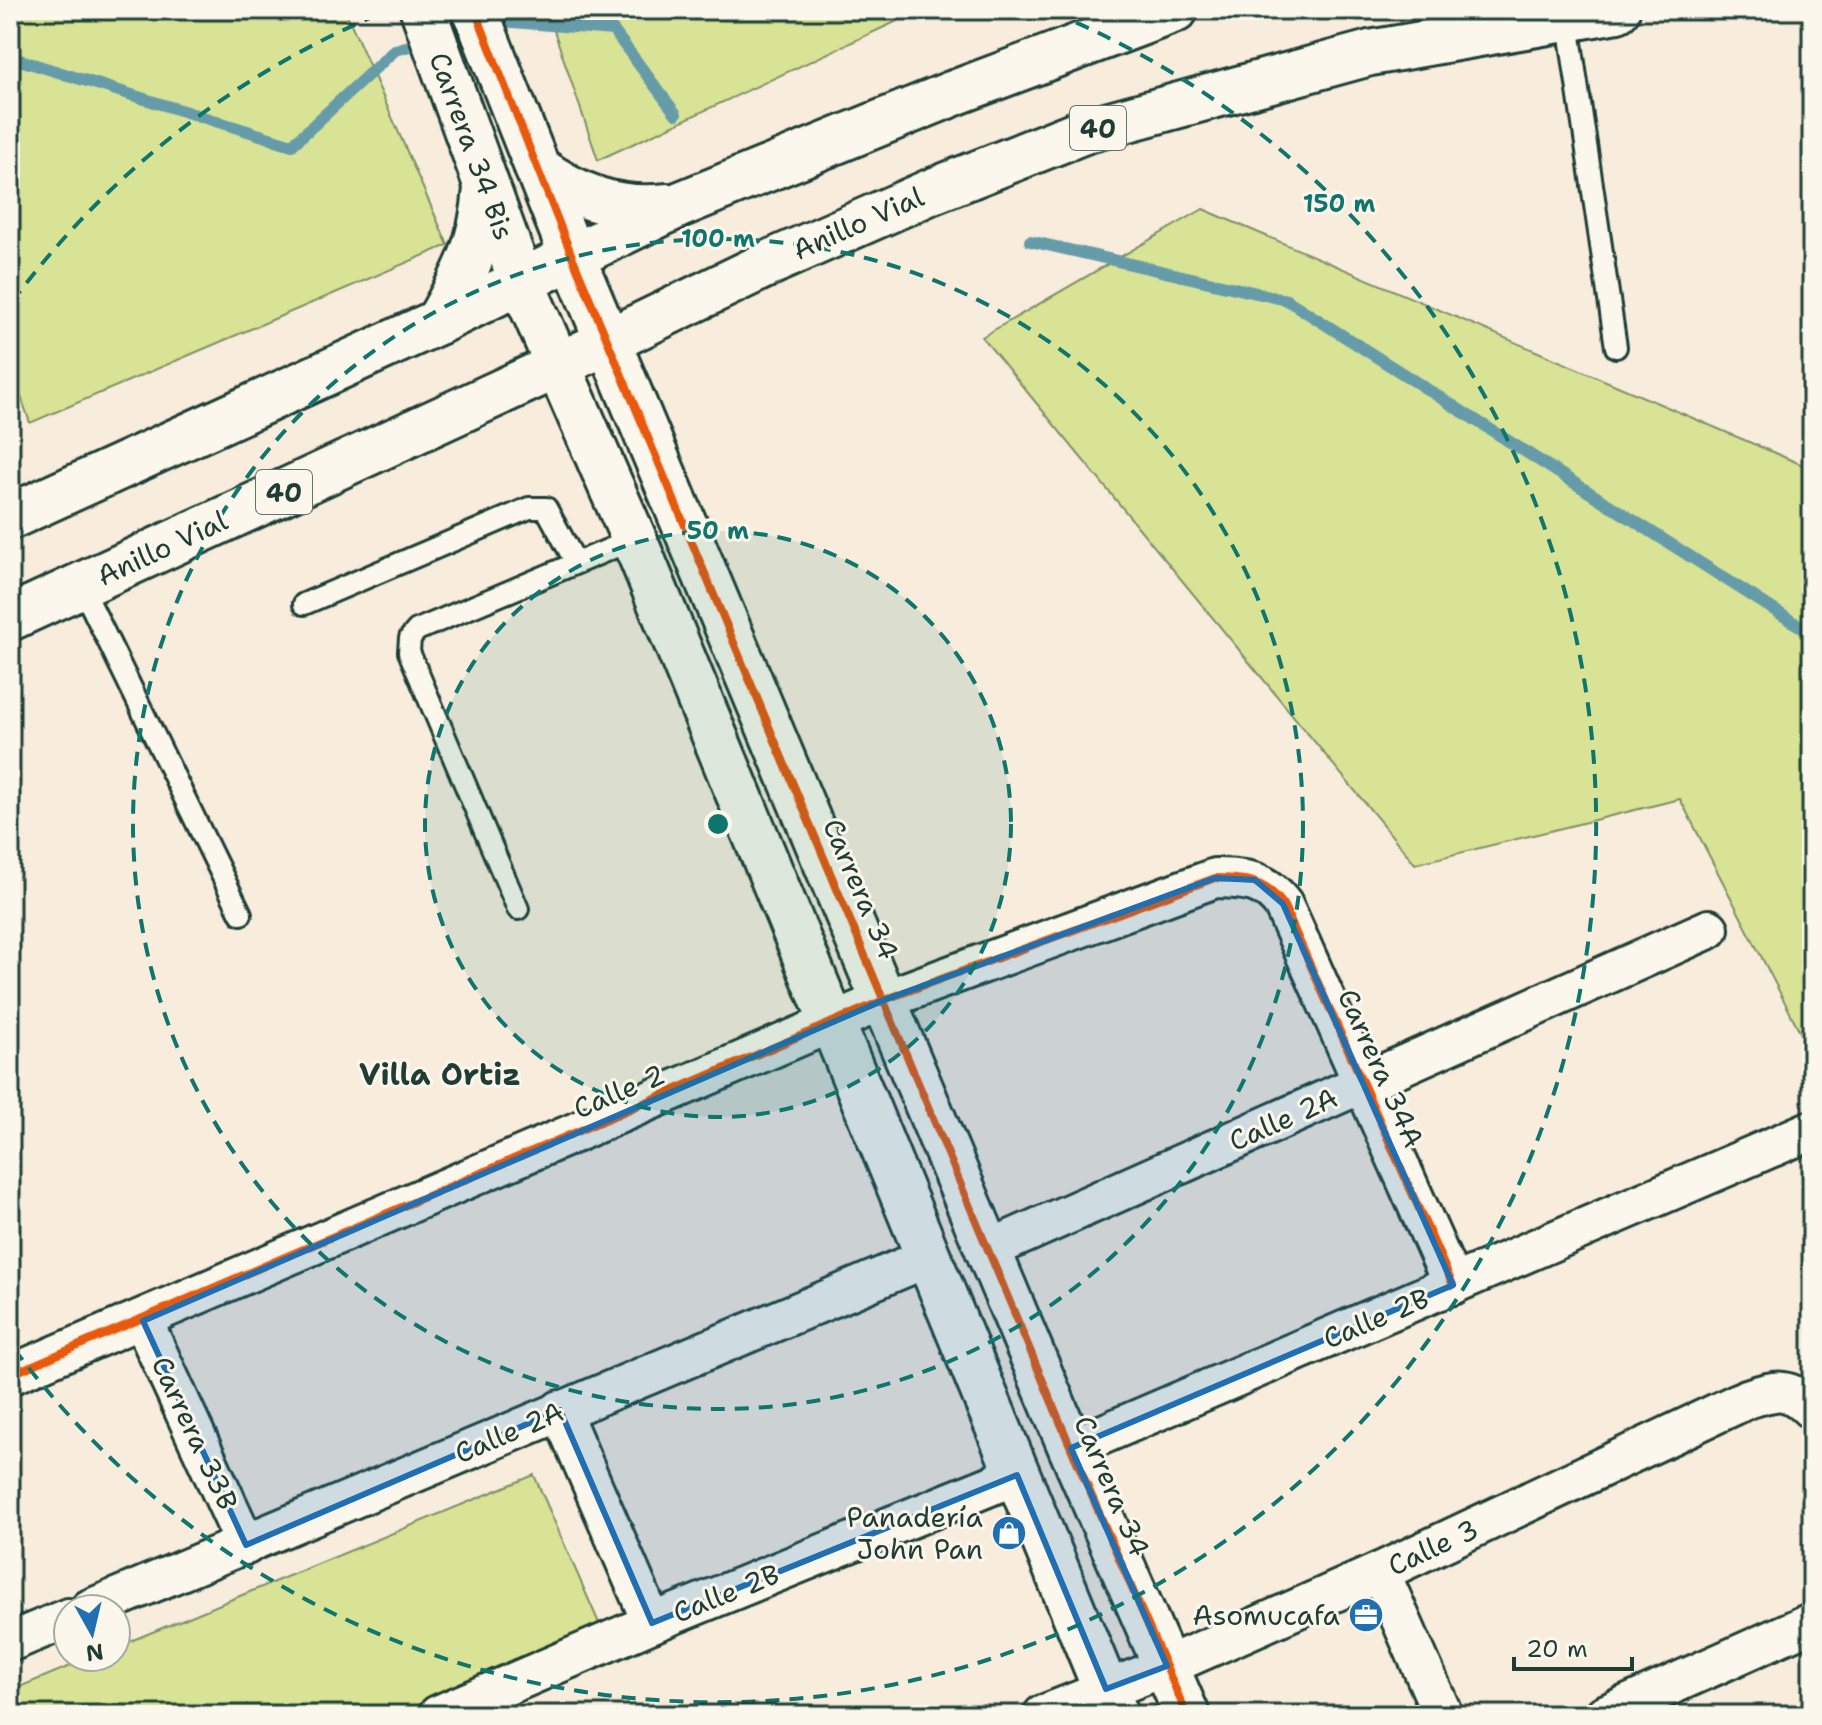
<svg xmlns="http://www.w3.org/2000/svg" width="1822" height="1725" font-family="'Shantell Sans',sans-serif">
<rect width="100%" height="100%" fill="#f8ecdc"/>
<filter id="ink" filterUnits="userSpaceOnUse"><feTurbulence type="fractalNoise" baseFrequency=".0125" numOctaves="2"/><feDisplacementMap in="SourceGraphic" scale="16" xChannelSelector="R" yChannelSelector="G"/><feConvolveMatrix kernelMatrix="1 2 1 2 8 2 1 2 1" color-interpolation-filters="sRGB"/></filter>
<g filter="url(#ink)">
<g fill="#d8e396" stroke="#7c9065" stroke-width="2">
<path d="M10 10H345L448 245 30 423 10 364Z"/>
<path d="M547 10H921L598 160Z"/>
<path d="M1203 209 1812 469V1055L1680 799 1415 864 982 337Z"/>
<path d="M534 1475 602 1630 404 1715H22L12 1690 92 1657H116V1647Z"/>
</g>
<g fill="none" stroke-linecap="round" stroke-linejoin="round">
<g stroke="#669baa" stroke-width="12">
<path d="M10 57 292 145 395 50 500 21 613 30 676 114"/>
<path d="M1030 241 1287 300 1812 634"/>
</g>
<g stroke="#1f3d34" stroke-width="26">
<g id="lane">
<path d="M1567 16 1616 347"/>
<path d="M81 585 241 914"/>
<path d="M304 604 529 508H546L575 561"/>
<path d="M518 909 409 652 410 638 417 630 634 539"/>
</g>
</g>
<g stroke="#1f3d34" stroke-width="44">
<g id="street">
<path d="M988 1250 1709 929"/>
<path d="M143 1321 246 1545"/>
<path d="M10 1375 884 1000 1215 878C1246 879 1264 879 1283 904L1453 1285"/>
<path d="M560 1410 652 1623"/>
<path d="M1071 1448 1812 1130"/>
<path d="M1380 1572 1443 1715"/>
<path d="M90 1609 929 1257"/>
<path d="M10 1642 68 1618"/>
<path d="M438 1715 652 1623 1017 1475"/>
<path d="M1043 1715 1167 1666 1380 1572 1747 1399C1779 1389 1788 1386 1812 1410"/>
<path d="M1604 1715 1812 1622"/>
</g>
</g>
<g stroke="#1f3d34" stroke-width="50">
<g id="secondary">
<path d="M423 10 521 281 634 539 1116 1715"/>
<path d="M475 10 572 256 1071 1448 1187 1715"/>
</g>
</g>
<g stroke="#1f3d34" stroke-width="50">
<g id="highway">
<path d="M537 168C578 197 617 212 667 206"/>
<path d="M438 322C465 275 482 244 486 188"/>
<path d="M10 517 438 322 681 204 954 93 1175 10"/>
<path d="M10 618 559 365 776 260 930 192 1084 131 1370 53 1617 10"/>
</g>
</g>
<use href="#lane" stroke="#fbf7ec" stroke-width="20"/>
<use href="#street" stroke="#fbf7ec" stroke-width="38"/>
<use href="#secondary" stroke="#fbf7ec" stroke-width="44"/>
<use href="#highway" stroke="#fbf7ec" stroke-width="44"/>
<g stroke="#fbf7ec" stroke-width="13">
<g id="cycleway">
<path d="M475 10 572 256 1071 1448 1187 1715"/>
<path d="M10 1375 884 1000 1215 878C1246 879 1264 879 1283 904L1453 1285"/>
</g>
</g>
<use href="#cycleway" stroke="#e8590c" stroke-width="8"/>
</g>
</g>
<path fill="#1f6fb2" fill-opacity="0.2" stroke="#1f6fb2" stroke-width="6" stroke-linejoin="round" d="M1215 878 1255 880 1283 904 1453 1285 1071 1448 1167 1666 1106 1689 1017 1475 652 1623 560 1410 246 1545 143 1321 884 1000Z"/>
<circle cx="718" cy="824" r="293" fill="#0f766e" fill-opacity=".12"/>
<g fill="none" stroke="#0f766e" stroke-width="4" stroke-dasharray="14 10">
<circle cx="718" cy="824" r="293"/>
<circle cx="718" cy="824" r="585"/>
<path d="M12 302A878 878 0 0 1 382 13M1054 13A878 878 0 1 1 12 1346"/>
</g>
<defs>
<g id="shop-disc" transform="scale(1.8)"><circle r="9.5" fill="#1f6fb2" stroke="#fbf7ec"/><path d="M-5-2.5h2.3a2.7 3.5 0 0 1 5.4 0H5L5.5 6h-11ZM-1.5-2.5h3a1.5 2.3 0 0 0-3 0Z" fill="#fff"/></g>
<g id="office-disc" transform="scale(1.8)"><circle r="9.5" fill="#1f6fb2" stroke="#fbf7ec"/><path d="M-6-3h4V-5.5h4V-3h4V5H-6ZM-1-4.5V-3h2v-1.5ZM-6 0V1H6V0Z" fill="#fff"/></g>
</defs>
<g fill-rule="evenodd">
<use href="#shop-disc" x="1009" y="1533"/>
<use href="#office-disc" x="1366" y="1615"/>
</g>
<g text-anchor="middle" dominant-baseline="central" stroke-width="6" stroke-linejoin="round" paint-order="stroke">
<g fill="#fbf7ec" stroke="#61756b" stroke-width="2">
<rect x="1070" y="106" width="56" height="44" rx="6"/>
<rect x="256" y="470" width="56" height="44" rx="6"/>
</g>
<g font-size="26" font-weight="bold" fill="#1f3d34">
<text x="1098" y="128">40</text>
<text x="284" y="492">40</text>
</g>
<g font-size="28" fill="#1f3d34" stroke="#fbf7ec">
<text transform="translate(472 146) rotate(70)">Carrera 34 Bis</text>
<text transform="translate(858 223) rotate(-24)">Anillo Vial</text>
<text transform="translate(162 548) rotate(-25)">Anillo Vial</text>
<text transform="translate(861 889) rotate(67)">Carrera 34</text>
<text transform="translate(1381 1068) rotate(66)">Carrera 34A</text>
<text transform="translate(619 1091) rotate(-23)">Calle 2</text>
<text transform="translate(1283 1119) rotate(-24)">Calle 2A</text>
<text transform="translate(1376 1318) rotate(-23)">Calle 2B</text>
<text transform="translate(509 1432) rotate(-23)">Calle 2A</text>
<text transform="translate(195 1433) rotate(65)">Carrera 33B</text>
<text transform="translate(1112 1486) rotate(67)">Carrera 34</text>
<text transform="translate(1433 1547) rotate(-25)">Calle 3</text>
<text transform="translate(726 1593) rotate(-22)">Calle 2B</text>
</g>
<g font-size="28" fill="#1f3d34" stroke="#fbf7ec" text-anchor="end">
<text x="983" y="1517">Panadería<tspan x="983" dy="32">John Pan</tspan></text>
<text x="1340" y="1615">Asomucafa</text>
</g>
<g font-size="30" font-weight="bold" fill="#1f3d34" stroke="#fbf7ec">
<text x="440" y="1074">Villa Ortiz</text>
</g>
</g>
<circle cx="718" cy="824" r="12" fill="#0f766e" stroke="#fbf7ec" stroke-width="4"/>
<g font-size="24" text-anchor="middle" font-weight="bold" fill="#0f766e" stroke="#fbf7ec" stroke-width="6" stroke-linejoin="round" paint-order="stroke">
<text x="1339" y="212">150 m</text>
<text x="718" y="247">100 m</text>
<text x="718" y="539">50 m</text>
</g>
<rect width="1822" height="1725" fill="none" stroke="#fbf7ec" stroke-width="40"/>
<rect x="20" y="20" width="1782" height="1685" fill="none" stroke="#1f3d34" stroke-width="3" filter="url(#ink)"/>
<g transform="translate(92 1633) rotate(172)"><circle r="38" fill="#fbf7ec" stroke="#a3ada2" stroke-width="2"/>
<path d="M0-6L14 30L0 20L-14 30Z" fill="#1f6fb2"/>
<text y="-12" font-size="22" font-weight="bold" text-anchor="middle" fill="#1f3d34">N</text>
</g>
<path d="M1514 1657v12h118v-12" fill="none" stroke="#1f3d34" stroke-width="4"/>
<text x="1526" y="1657" font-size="24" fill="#1f3d34" stroke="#fbf7ec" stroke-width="6" paint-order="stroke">20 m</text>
</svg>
